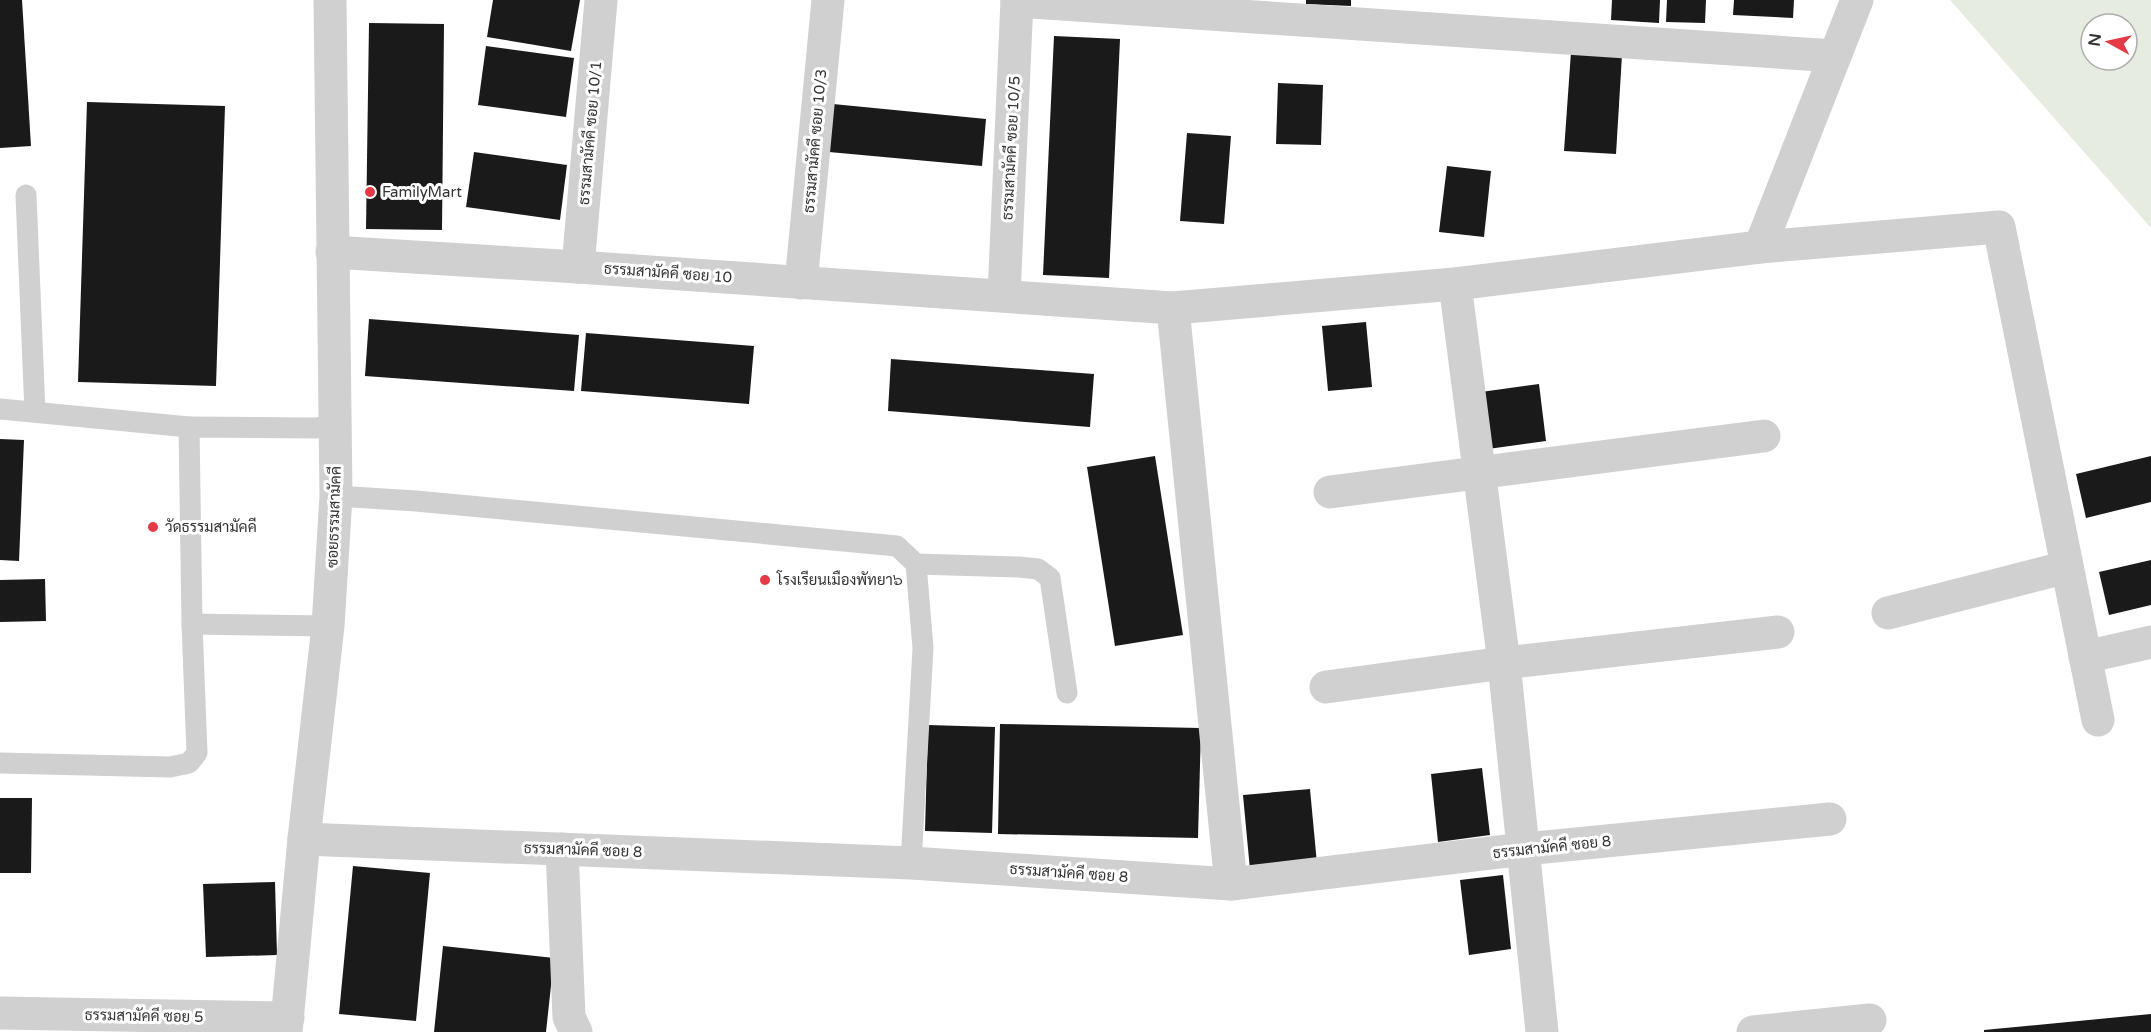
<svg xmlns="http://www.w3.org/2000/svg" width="2151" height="1032" font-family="'Varela Round',Sarabun,sans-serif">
<rect width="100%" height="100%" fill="#fff"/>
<path fill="#e6ecdf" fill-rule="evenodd" d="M1950 0H2151V228ZM2091 24H2127V60H2091Z"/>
<g fill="#1a1a1a">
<path d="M0 0H22L31 146 0 148Z"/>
<path d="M493 0H580L571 51 487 37Z"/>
<path d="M1306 0H1351V6L1306 4Z"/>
<path d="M1612 0H1660L1659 23 1611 20Z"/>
<path d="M1667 0H1706L1705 23 1666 22Z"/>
<path d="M1734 0H1794L1793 18 1733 15Z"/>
<path d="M369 23 444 24 442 230 366 229Z"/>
<path d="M1054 36 1120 39 1109 278 1043 275Z"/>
<path d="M486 46 574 58 566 117 478 105Z"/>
<path d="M1571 52 1622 55 1616 154 1564 151Z"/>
<path d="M1278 83 1323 85 1321 145 1276 144Z"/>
<path d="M87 102 225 106 216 386 78 382Z"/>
<path d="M833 104 986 119 982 166 829 152Z"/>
<path d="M1187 133 1231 136 1224 224 1180 221Z"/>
<path d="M474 152 567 165 560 220 466 207Z"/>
<path d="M1447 166 1491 171 1484 237 1439 232Z"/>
<path d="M369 319 579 335 574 391 365 376Z"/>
<path d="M1366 322 1372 387 1328 391 1322 326Z"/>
<path d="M586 333 754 346 749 404 581 391Z"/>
<path d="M891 359 1094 374 1090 427 888 411Z"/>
<path d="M1539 384 1546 441 1488 449 1481 392Z"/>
<path d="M0 439 24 440 19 561 0 560Z"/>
<path d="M1155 456 1183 635 1115 646 1087 467Z"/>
<path d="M2151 456V502L2086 518 2076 474Z"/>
<path d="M2151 560V605L2109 615 2099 572Z"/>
<path d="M45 579 46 621 0 622V580Z"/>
<path d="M1000 724 1201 728 1198 838 998 834Z"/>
<path d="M928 725 995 727 992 833 925 831Z"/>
<path d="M1482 768 1490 835 1438 842 1431 774Z"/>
<path d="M1310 789 1317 864 1250 870 1243 795Z"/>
<path d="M0 798H32L31 873H0Z"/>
<path d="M353 866 430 873 416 1021 339 1014Z"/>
<path d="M1503 875 1511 949 1469 955 1460 880Z"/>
<path d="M275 882 277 955 206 957 203 884Z"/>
<path d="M443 946 554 958 546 1032H434Z"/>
<path d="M2151 1014V1032H1984V1030Z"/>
</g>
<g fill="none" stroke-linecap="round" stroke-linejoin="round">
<g stroke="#d0d0d0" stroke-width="21">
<path d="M26 195 35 412"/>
<path d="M0 409 189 427"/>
<path d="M336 496 416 501 897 546 916 564 923 648 911 863"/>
<path d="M916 564 1019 567 1038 569 1050 578 1067 693"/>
<path d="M328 626 192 624 189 427 316 428 335 424"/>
<path d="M0 763 170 767 189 763 197 753 192 624"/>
</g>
<g stroke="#d0d0d0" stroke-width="33">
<path d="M1017 1 1835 56"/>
<path d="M1760 247 1857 0"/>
<path d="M332 252 578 267 1173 308 1455 284 1760 247 1999 227 2098 720"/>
<path d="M578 267 601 0"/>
<path d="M801 283 828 0"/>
<path d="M1455 284 1504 663 1542 1032"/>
<path d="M1004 296 1017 0"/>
<path d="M1173 308 1231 884"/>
<path d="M1330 492 1764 436"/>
<path d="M1888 613 2067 567"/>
<path d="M2085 657 2151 642"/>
<path d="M1326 687 1504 663 1778 632"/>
<path d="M304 839 911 863 1231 884 1524 849 1830 819"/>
<path d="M562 849 569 1017 576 1032"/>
<path d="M0 1013 288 1018"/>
<path d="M286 1032 304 839 328 626 336 496 330 0"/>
<path d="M1753 1032 1870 1020"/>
</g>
</g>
<g fill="#e63946" stroke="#fff" stroke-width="2">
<circle cx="370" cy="192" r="6"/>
<circle cx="153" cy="527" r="6"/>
<circle cx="765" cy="580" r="6"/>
</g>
<g text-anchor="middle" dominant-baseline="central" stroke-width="6" stroke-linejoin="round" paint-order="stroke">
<g font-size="15" fill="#333" stroke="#fff">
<text transform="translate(590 133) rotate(-85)">ธรรมสามัคคี ซอย 10/1</text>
<text transform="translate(815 141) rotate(-85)">ธรรมสามัคคี ซอย 10/3</text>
<text transform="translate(1011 148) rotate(-87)">ธรรมสามัคคี ซอย 10/5</text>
<text transform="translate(668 273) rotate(4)">ธรรมสามัคคี ซอย 10</text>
<text transform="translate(334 517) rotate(-88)">ซอยธรรมสามัคคี</text>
<text transform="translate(1552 847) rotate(-6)">ธรรมสามัคคี ซอย 8</text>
<text transform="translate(583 850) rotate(2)">ธรรมสามัคคี ซอย 8</text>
<text transform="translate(1069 873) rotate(4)">ธรรมสามัคคี ซอย 8</text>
<text transform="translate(144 1016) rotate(1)">ธรรมสามัคคี ซอย 5</text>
</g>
<g font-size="15" fill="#333" stroke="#fff" text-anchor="start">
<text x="382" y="192">FamilyMart</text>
<text x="165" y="527">วัดธรรมสามัคคี</text>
<text x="777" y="580">โรงเรียนเมืองพัทยา๖</text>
</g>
</g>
<g transform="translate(2109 42) rotate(278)"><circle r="28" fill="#ffffff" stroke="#adadad" stroke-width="1.5"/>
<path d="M0-4.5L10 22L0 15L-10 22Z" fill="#e63946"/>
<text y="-9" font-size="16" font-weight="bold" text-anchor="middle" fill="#333333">N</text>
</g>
</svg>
